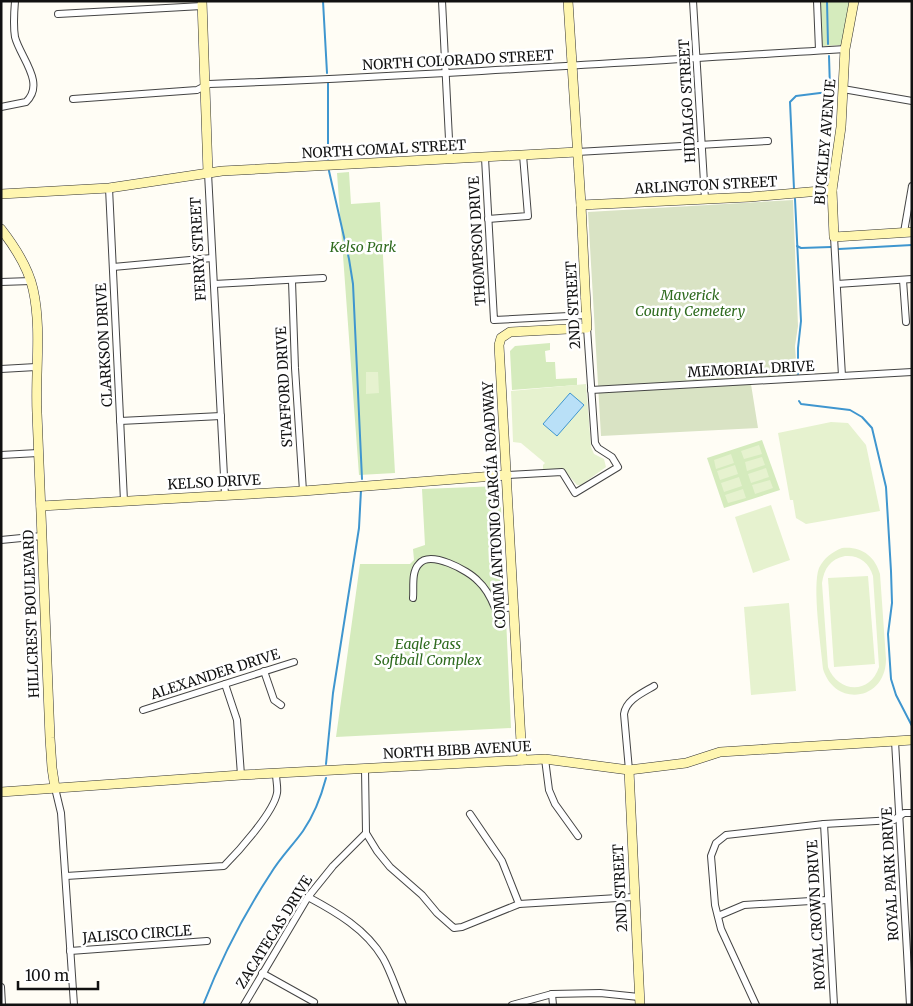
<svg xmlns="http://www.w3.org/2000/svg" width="913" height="1006" font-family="Merriweather,serif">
<rect width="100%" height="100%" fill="#fffdf5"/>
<g fill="#d5ebbd">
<path d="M819 1H852L845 45 822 46Z"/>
<path d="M349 172 351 204 380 202 395 473 359 475 337 173Z"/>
<path d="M550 343V350L545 351 546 362H555L556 379 577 378V385L512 390 510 351 515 346Z"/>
<path d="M762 440 780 490 724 508 707 458Z"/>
<path d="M500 486 511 728 336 737 360 564H410L414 560 413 549 425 545 422 489Z"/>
</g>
<path fill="#d9e3c4" d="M793 200 798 326 795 346 797 376 750 378 758 428 601 436 588 212Z"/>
<g fill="#e6f2cf" fill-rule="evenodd">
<path d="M366 372H378L379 393 366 394Z"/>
<path d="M586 384 591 447 594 454 604 459 606 467 581 485H577L564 470 543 471V465L545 463 521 443 513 442 511 391Z"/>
<path d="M831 422 848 423 866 445 880 511 806 524 796 518 793 500H790L778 433Z"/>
<path d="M759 445 762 454 744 459 741 451Z"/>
<path d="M731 454 734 463 716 469 714 460Z"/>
<path d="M762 457 765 465 747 471 745 462Z"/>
<path d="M735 465 738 474 720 480 717 471Z"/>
<path d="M766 468 769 477 751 483 748 474Z"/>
<path d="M739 477 742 486 724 492 721 483Z"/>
<path d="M770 480 773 488 755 494 752 485Z"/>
<path d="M743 489 746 498 728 503 725 495Z"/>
<path d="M771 505 790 560 753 573 735 517Z"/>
<path d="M842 548C861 546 875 556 880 574L886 659C886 701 835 708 823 669 821 647 812 586 819 568 824 558 832 552 842 548ZM845 556C859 555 869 562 873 576L879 667C870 695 838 693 828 667L822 583C824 569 830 559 845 556Z"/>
<path d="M868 576 875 664 834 667 828 578Z"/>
<path d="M789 603 796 691 751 695 744 607Z"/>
</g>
<path fill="#b9e0f7" stroke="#3f96cf" d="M570 393 584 405 557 436 543 424Z"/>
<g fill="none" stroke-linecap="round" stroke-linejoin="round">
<g stroke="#3f96cf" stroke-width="2">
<path d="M323 1 327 73"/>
<path d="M827 1 828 44"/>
<path d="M328 83V159"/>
<path d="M329 171 349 259 353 284 362 479"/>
<path d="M794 189 790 102 796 96 828 92 830 89 829 56"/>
<path d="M795 199 801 321 798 348V374"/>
<path d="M797 246 801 248 831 247"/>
<path d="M839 249 912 245"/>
<path d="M799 401 801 404 850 410 862 417 872 428 886 487 891 571 892 603 888 634 891 679 896 695 912 726"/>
<path d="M326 764 333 693 359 528 361 490"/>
<path d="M203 1005C221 959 244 914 271 873 280 858 293 845 303 831 314 815 321 797 326 778"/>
</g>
<g stroke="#444" stroke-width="8">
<g id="street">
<path d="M442 1 450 159"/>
<path d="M693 1 705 199"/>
<path d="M817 1 819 50"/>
<path d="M58 14 202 6"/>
<path d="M843 89 912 101"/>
<path d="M73 99 197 90 209 84C421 76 633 62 845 49"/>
<path d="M1 107 26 102C46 83 20 57 15 37 13 25 14 13 15 1"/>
<path d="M577 152 768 141"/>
<path d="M485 158 494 320 587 315"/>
<path d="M208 173 225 495"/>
<path d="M109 188 124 501"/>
<path d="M488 219 528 216 523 155"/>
<path d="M904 232 912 186"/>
<path d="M834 237 842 376"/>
<path d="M113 267 212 258"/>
<path d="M903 280 906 322"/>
<path d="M292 281 295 368 303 491"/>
<path d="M1 282 31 281"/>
<path d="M214 284 323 278"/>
<path d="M837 284 912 279"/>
<path d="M1 369 36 367"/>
<path d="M591 390 912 372"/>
<path d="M120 421 221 416"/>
<path d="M1 455 38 453"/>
<path d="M507 475 562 472 575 493 618 467 612 457 598 448 595 443 587 328"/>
<path d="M1 540 42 536"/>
<path d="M413 598C414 588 411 572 419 564 430 550 468 570 478 581 486 588 491 598 495 608L500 609 514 607"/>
<path d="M264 671 274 700 281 705"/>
<path d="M225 684 237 720 241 775"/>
<path d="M143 710 294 662"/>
<path d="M895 741 910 1005"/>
<path d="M545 759 549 790 555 804 578 836"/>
<path d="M629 770 624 714C626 700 642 693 654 686"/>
<path d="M55 788 61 813 74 1005"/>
<path d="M470 814 502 861 519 904"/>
<path d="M824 824 834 1005"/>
<path d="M366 833 377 851 390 867 422 895 437 913 454 928 462 927 519 904 634 897"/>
<path d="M66 876 224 866C238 852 274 812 277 793 278 788 276 780 276 774"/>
<path d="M308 897C336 912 366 929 383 958 391 972 396 989 403 1005"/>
<path d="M718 916 744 905 827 900"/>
<path d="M70 951 207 941"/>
<path d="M262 973 314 1002"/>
<path d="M1 987 2 1005"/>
<path d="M552 994 553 1005"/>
<path d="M244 1005 308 897 333 866 366 833 365 769"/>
<path d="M512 1005 552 994 600 993 639 997"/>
<path d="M756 1005 721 929 715 905 711 856 716 843 726 835 824 824 894 820 904 813H912"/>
</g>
</g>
<g stroke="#333" stroke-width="10">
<g id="secondary">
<path d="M202 1 208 173"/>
<path d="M854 1 845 49 841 127 832 190 834 237 912 232"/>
<path d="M1 194 109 188 222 171 577 152"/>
<path d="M581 205 750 197 832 190"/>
<path d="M1 229C15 247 28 267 33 289 42 329 35 372 37 413 41 522 46 630 50 738L52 768 55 788"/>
<path d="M41 506 303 491 507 475"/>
<path d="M522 760 499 345 501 338 510 332 587 328 581 205 568 1"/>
<path d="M629 770 640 1005"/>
<path d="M1 792 241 775 545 759 629 770 686 763 720 752 912 740"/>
</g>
</g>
<use href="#street" stroke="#fff" stroke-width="6"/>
<use href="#secondary" stroke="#fff6b0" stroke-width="9"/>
</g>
<g text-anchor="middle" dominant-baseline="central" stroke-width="5" stroke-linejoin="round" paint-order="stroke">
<g font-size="14" fill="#111" stroke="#fff">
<text transform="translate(458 60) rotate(-3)">NORTH COLORADO STREET</text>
<text transform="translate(687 101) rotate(-93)">HIDALGO STREET</text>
<text transform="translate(825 142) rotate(-85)">BUCKLEY AVENUE</text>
<text transform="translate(384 149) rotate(-3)">NORTH COMAL STREET</text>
<text transform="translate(706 185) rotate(-3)">ARLINGTON STREET</text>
<text transform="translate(477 241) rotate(-93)">THOMPSON DRIVE</text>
<text transform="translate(198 249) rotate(-93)">FERRY STREET</text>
<text transform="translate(573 305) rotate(-93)">2ND STREET</text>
<text transform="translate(104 345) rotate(-93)">CLARKSON DRIVE</text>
<text transform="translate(751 369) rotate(-3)">MEMORIAL DRIVE</text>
<text transform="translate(284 387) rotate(-93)">STAFFORD DRIVE</text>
<text transform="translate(214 482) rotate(-3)">KELSO DRIVE</text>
<text transform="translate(494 505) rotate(-93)">COMM ANTONIO GARCÍA ROADWAY</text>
<text transform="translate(31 614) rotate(-92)">HILLCREST BOULEVARD</text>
<text transform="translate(215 674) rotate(-18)">ALEXANDER DRIVE</text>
<text transform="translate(457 750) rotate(-3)">NORTH BIBB AVENUE</text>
<text transform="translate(890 874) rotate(-93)">ROYAL PARK DRIVE</text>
<text transform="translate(620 888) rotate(-93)">2ND STREET</text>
<text transform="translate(816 915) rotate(-93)">ROYAL CROWN DRIVE</text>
<text transform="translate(274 932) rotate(-58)">ZACATECAS DRIVE</text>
<text transform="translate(137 934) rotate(-4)">JALISCO CIRCLE</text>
</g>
<g font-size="14" font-style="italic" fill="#2f6b1f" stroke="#fff">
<text x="363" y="247">Kelso Park</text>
<text x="690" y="295">Maverick<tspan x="690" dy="16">County Cemetery</tspan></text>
<text x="428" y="644">Eagle Pass<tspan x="428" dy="16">Softball Complex</tspan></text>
</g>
</g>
<rect width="913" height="1006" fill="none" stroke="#111111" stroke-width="5"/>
<path d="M18 981v8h80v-8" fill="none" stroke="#111111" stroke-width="2.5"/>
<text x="25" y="981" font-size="15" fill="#111111" stroke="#ffffff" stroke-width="4" paint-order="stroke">100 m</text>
</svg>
